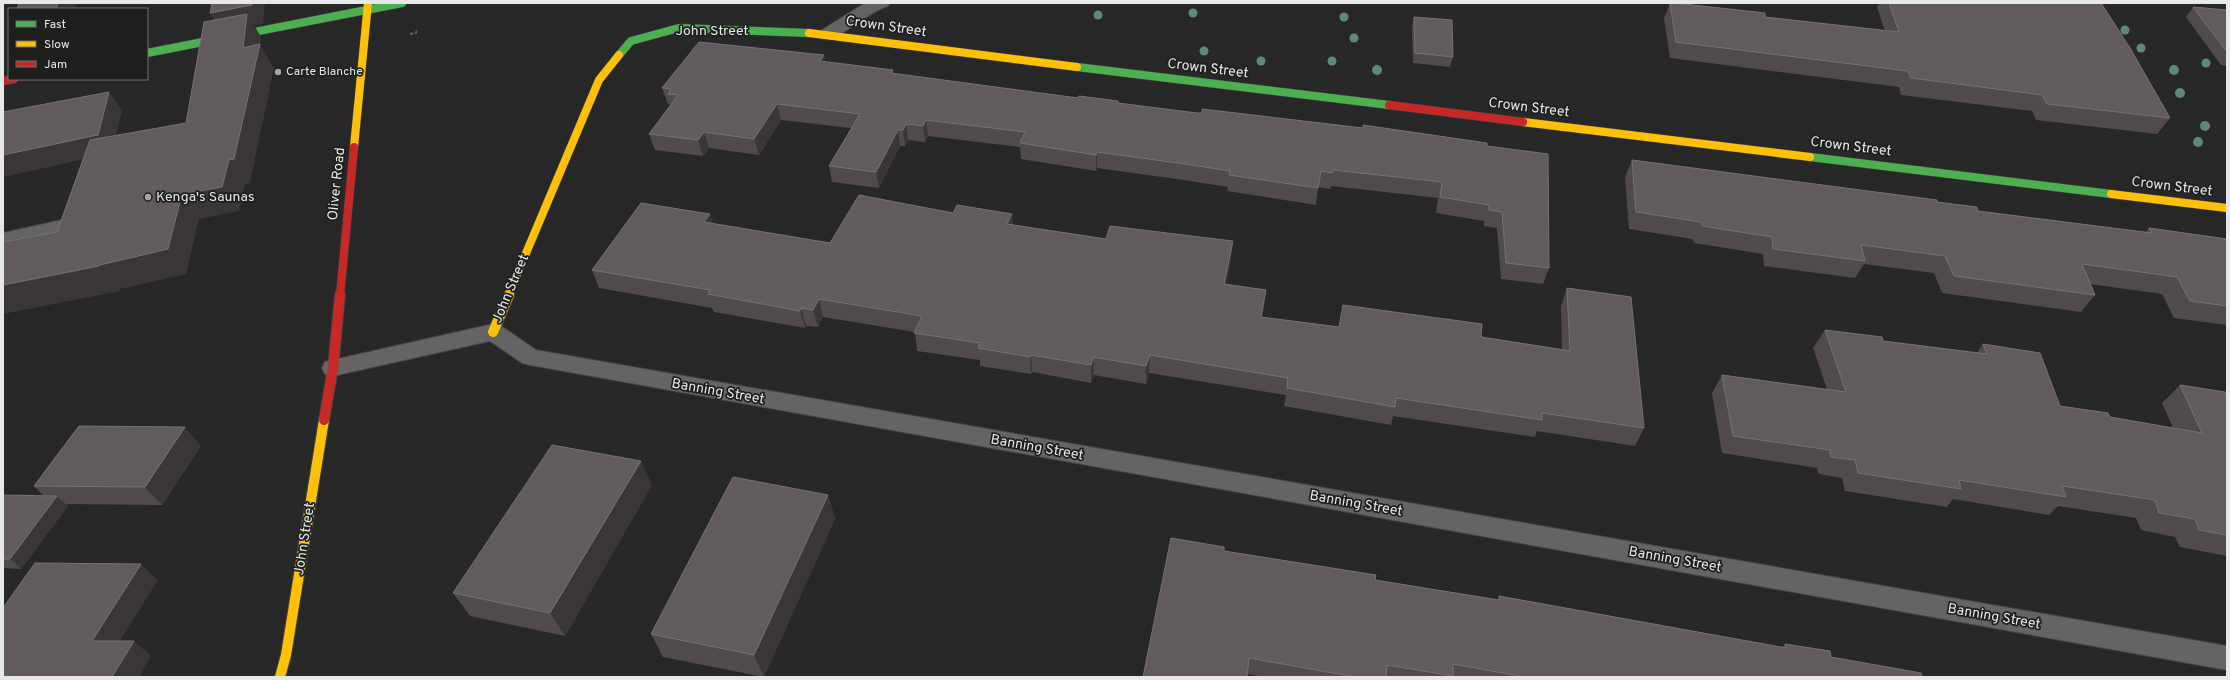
<svg xmlns="http://www.w3.org/2000/svg" width="2230" height="680" font-family="Overpass,sans-serif">
<rect width="100%" height="100%" fill="#272727"/>
<g fill="none" stroke-linecap="round" stroke-linejoin="round">
<g stroke="#434343" stroke-width="2">
<path id="lane" d="M66 219 73 221 76 226 73 231 3 247V233Z"/>
</g>
<g stroke="#434343" stroke-width="2">
<g id="street">
<path d="M865 3H890L888 6C868 11 840 42 822 38L820 34 822 30Z"/>
<path d="M493 324 501 326 536 350 2227 646V670L530 365 522 363 490 341 333 376 325 374 322 368 325 362 333 360Z"/>
</g>
</g>
<g stroke="#434343" stroke-width="9">
<g id="fast">
<path d="M147 53 402 3"/>
<path d="M619 55 631 41 679 28 809 33"/>
<path d="M1077 67 1389 105"/>
<path d="M1810 157 2111 194"/>
</g>
</g>
<g stroke="#434343" stroke-width="9">
<g id="slow-far1">
<path d="M809 33 1077 67"/>
<path d="M1523 122 1810 157"/>
<path d="M354 147 368 3"/>
<path d="M2111 194 2227 208"/>
<path d="M508 296 599 80 619 55"/>
</g>
</g>
<g stroke="#434343" stroke-width="12">
<g id="slow">
<path d="M493 332 509 295"/>
<path d="M280 677 286 655 324 420"/>
</g>
</g>
<g stroke="#434343" stroke-width="9">
<g id="jam-far1">
<path d="M3 81 14 79"/>
<path d="M1389 105 1523 122"/>
<path d="M340 296 354 147"/>
</g>
</g>
<g stroke="#434343" stroke-width="12">
<path id="jam" d="M324 420 333 368 340 295"/>
</g>
<path stroke="#606060" stroke-width="2" stroke-dasharray="3.5 1.5" stroke-linecap="butt" d="M410 34 416 33 417 29"/>
<use href="#lane" fill="#636463" fill-rule="evenodd"/>
<use href="#street" fill="#636463" fill-rule="evenodd"/>
<use href="#fast" stroke="#4caf50" stroke-width="8"/>
<use href="#slow-far1" stroke="#ffc107" stroke-width="8"/>
<use href="#slow" stroke="#ffc107" stroke-width="10"/>
<use href="#jam-far1" stroke="#c62828" stroke-width="8"/>
<use href="#jam" stroke="#c62828" stroke-width="10"/>
</g>
<g fill="#5c8a73">
<circle cx="1193" cy="13" r="4.5"/>
<circle cx="1098" cy="15" r="4.5"/>
<circle cx="1344" cy="17" r="4.5"/>
<circle cx="2125" cy="30" r="4.5"/>
<circle cx="1354" cy="38" r="4.5"/>
<circle cx="2141" cy="48" r="4.5"/>
<circle cx="1204" cy="51" r="4.5"/>
<circle cx="1261" cy="61" r="4.5"/>
<circle cx="1332" cy="61" r="4.5"/>
<circle cx="2206" cy="63" r="4.5"/>
<circle cx="1377" cy="70" r="5"/>
<circle cx="2174" cy="70" r="5"/>
<circle cx="2180" cy="93" r="5"/>
<circle cx="2205" cy="126" r="5"/>
<circle cx="2198" cy="142" r="5"/>
</g>
<g fill="#504a4f">
<path d="M1670 3 1765 17 1885 31 1877 7 1880 3H2101L2170 118 2157 134 2036 120 2032 111 1901 95 1899 87 1670 58 1664 18Z"/>
<path d="M2193 7 2227 10V66L2221 65 2186 17Z"/>
<path d="M1414 17 1453 57 1450 67 1413 63 1412 27Z"/>
<path d="M824 55 825 62 893 70V74L1118 104 1197 113 1487 146 1549 268 1543 284 1501 279 1497 228 1484 226V221L1436 213 1438 198 1331 186 1330 189 1318 187 1316 205 1227 191 1228 187 1184 180 1097 168 1096 171 1021 159 1020 147 928 136 925 142 908 140 905 146H900L879 188 832 182 829 166 851 128 781 120 759 155 709 148 703 156 655 150 649 134 671 105 668 104 662 88Z"/>
<path d="M1632 160 1937 202 1978 211 2146 232 2149 228 2227 239V325L2174 318 2162 294 2090 284 2095 295 2081 312 1942 293 1934 273 1864 264 1855 278 1764 266 1763 254 1694 243 1693 239 1629 229 1625 177Z"/>
<path d="M953 213 1012 214 1013 225 1231 259 1226 284 1266 290 1262 317 1339 327 1481 337 1562 349 1561 306 1567 288 1644 428 1635 446 1537 431 1535 437 1393 416 1391 425 1284 406 1286 395 1149 373 1146 384 1094 375 1091 383 1032 372 1031 374 980 366V360L917 351 915 332 823 317 818 327 806 326 805 328 714 312 712 308 599 288 592 270 710 214 713 224 830 243Z"/>
<path d="M1825 330 1883 341 1977 353 1983 344 2060 406 2110 417 2173 428 2162 403 2180 385 2227 396V556L2180 547 2175 537 2141 530 2136 518 2058 506 2049 515 1953 499 1947 507 1845 491 1842 478 1819 474 1817 468 1722 453 1712 393 1722 375 1827 389 1813 348Z"/>
<path d="M201 446 162 505 66 504 68 506 21 569 3 568V495L44 496 34 486Z"/>
<path d="M652 485 565 636 470 616 453 593Z"/>
<path d="M828 495 835 519 764 677 663 657 651 634Z"/>
<path d="M1224 551 1375 580 1498 600 1499 596 1782 647 1785 644 1831 657 1922 677H1265L1247 674Z"/>
</g>
<g fill="#393538">
<path d="M58 3H76L75 9H56Z"/>
<path d="M252 3H265L263 24 254 25 261 37 260 45 274 68 250 183 245 184 239 211 199 219 186 274 120 289V291L3 314V285L168 249 221 32 210 13Z"/>
<path d="M824 55 827 71 820 61Z"/>
<path d="M109 92 122 110 112 153 3 177V155Z"/>
<path d="M777 104 781 120 759 155 754 139Z"/>
<path d="M926 120 928 136 925 142 923 126Z"/>
<path d="M906 124 908 140 905 146 903 130Z"/>
<path d="M898 130 900 146 879 188 876 172Z"/>
<path d="M704 132 709 148 703 156 698 140Z"/>
<path d="M1097 152V168L1096 171V155Z"/>
<path d="M710 214 715 232 704 222Z"/>
<path d="M1012 214 1013 232 1007 224Z"/>
<path d="M1233 241 1231 259 1222 302 1224 284Z"/>
<path d="M1266 290 1264 308 1259 335 1261 317Z"/>
<path d="M819 299 823 317 818 327 813 310Z"/>
<path d="M801 308 806 326 805 328 800 311Z"/>
<path d="M1031 355 1032 372 1031 374 1030 357Z"/>
<path d="M1150 355 1149 373 1146 384V366Z"/>
<path d="M1093 357 1094 375 1091 383V365Z"/>
<path d="M185 427 201 446 162 505 145 487Z"/>
<path d="M641 461 652 485 565 636 550 613Z"/>
<path d="M828 495 835 519 764 677 754 655Z"/>
<path d="M57 496 68 506 21 569 10 559Z"/>
<path d="M141 564 158 580 110 656 92 641Z"/>
<path d="M134 641 151 656 139 677H112Z"/>
</g>
<g fill="#615b60" stroke="#767175">
<path d="M19 3H58L56 9H17Z"/>
<path d="M212 3H252V5L210 13Z"/>
<path d="M1670 3H1675L1765 13V17L1899 32 1889 3H2101L2130 48 2170 118 2047 104 2042 95 1911 78 1908 71 1676 42Z"/>
<path d="M2193 7 2227 10V52Z"/>
<path d="M247 14 243 48 260 44 234 159 229 160 222 187 182 194 168 249 100 265 99 266 3 285V242L57 232 90 140 186 123 204 22Z"/>
<path d="M1414 17 1452 20 1453 57 1415 53Z"/>
<path d="M699 42 824 55 820 61 893 70 891 73 1078 98 1079 96 1118 101V103L1197 113H1202V109L1363 128V125L1487 143V146L1548 154 1549 268 1506 263 1502 212 1489 210V205L1440 197 1442 182 1333 170V173L1321 171 1318 188 1229 175 1230 171 1185 164 1097 152 1096 155 1020 143 1025 132 926 120 923 126 906 124 903 130H898L876 172 829 166 860 114 777 104 754 139 704 132 698 140 649 134 678 95 668 94 671 89 662 88Z"/>
<path d="M109 92 98 135 3 155V112Z"/>
<path d="M1632 160 1937 200V202L1977 207 1978 211 2152 233 2149 228 2227 239V306L2190 301 2177 277 2082 264 2095 295 1954 276 1945 256 1861 245 1865 261 1773 249 1772 237 1702 226 1701 222 1636 212Z"/>
<path d="M859 195 953 213 957 205 1012 214 1007 224 1106 239 1110 226 1233 241 1224 284 1266 290 1261 317 1339 327 1343 305 1482 324 1481 337 1570 351 1567 288 1631 297 1644 428 1542 413V420L1396 398 1395 407 1287 388 1288 378 1150 355 1146 366 1093 357 1091 365 1031 355 1030 357 978 348 980 343 914 333 922 316 819 299 813 310 801 308 800 311 708 294 710 290 592 270 641 203 710 214 704 222 830 243Z"/>
<path d="M1825 330 1882 337 1883 341 1987 354 1983 344 2040 353 2060 406 2108 413 2110 417 2202 433 2180 385 2225 392 2227 396V535L2199 530 2195 519 2159 513 2155 500 2062 486 2066 497 1959 480 1961 489 1858 473 1855 460 1831 457 1830 450 1733 436 1722 375 1846 392Z"/>
<path d="M79 426 185 427 145 487 34 486Z"/>
<path d="M552 445 641 461 550 613 453 593Z"/>
<path d="M733 477 828 495 754 655 651 634Z"/>
<path d="M3 495 57 496 10 559H3Z"/>
<path d="M1171 538 1224 547V551L1376 575 1375 580 1499 600V596L1786 648 1785 644 1830 651 1831 657 1921 673 1922 677H1525L1453 664V676L1387 665 1386 677H1355L1249 658 1247 677H1143Z"/>
<path d="M35 563 141 564 92 641H134L112 677H3V608Z"/>
</g>
<g fill="#a4a5a4" stroke="#1d1f1d" stroke-width="1.5">
<circle cx="278" cy="72" r="4"/>
<circle cx="148" cy="197" r="4"/>
</g>
<g text-anchor="middle" dominant-baseline="central" stroke-width="3.5" stroke-linejoin="round" paint-order="stroke">
<g font-size="12" fill="#e7e9e8" stroke="#1d1f1d" text-anchor="start">
<text x="286" y="72">Carte Blanche</text>
</g>
<g font-size="14" fill="#e7e9e8" stroke="#1d1f1d">
<text transform="translate(886 27) rotate(8)">Crown Street</text>
<text x="712" y="31">John Street</text>
<text transform="translate(1208 69) rotate(7)">Crown Street</text>
<text transform="translate(1529 108) rotate(7)">Crown Street</text>
<text transform="translate(1851 147) rotate(7)">Crown Street</text>
<text transform="translate(337 184) rotate(-84)">Oliver Road</text>
<text transform="translate(2172 187) rotate(7)">Crown Street</text>
<text transform="translate(511 289) rotate(-67)">John Street</text>
<text transform="translate(718 392) rotate(10)">Banning Street</text>
<text transform="translate(1037 448) rotate(10)">Banning Street</text>
<text transform="translate(1356 504) rotate(10)">Banning Street</text>
<text transform="translate(305 539) rotate(-81)">John Street</text>
<text transform="translate(1675 560) rotate(10)">Banning Street</text>
<text transform="translate(1994 617) rotate(10)">Banning Street</text>
</g>
<g font-size="14" fill="#e7e9e8" stroke="#1d1f1d" text-anchor="start">
<text x="156" y="197">Kenga's Saunas</text>
</g>
</g>
<rect width="2230" height="680" fill="none" stroke="#e7e9e8" stroke-width="8"/>
<rect x="8" y="8" width="140" height="72" fill="#1d1f1d" stroke="#6e706e"/>
<rect x="16" y="21" width="20" height="6" fill="#4caf50" stroke="#6e706e"/>
<text x="44" y="28" font-size="12" fill="#e7e9e8">Fast</text>
<rect x="16" y="41" width="20" height="6" fill="#ffc107" stroke="#6e706e"/>
<text x="44" y="48" font-size="12" fill="#e7e9e8">Slow</text>
<rect x="16" y="61" width="20" height="6" fill="#c62828" stroke="#6e706e"/>
<text x="44" y="68" font-size="12" fill="#e7e9e8">Jam</text>
</svg>
